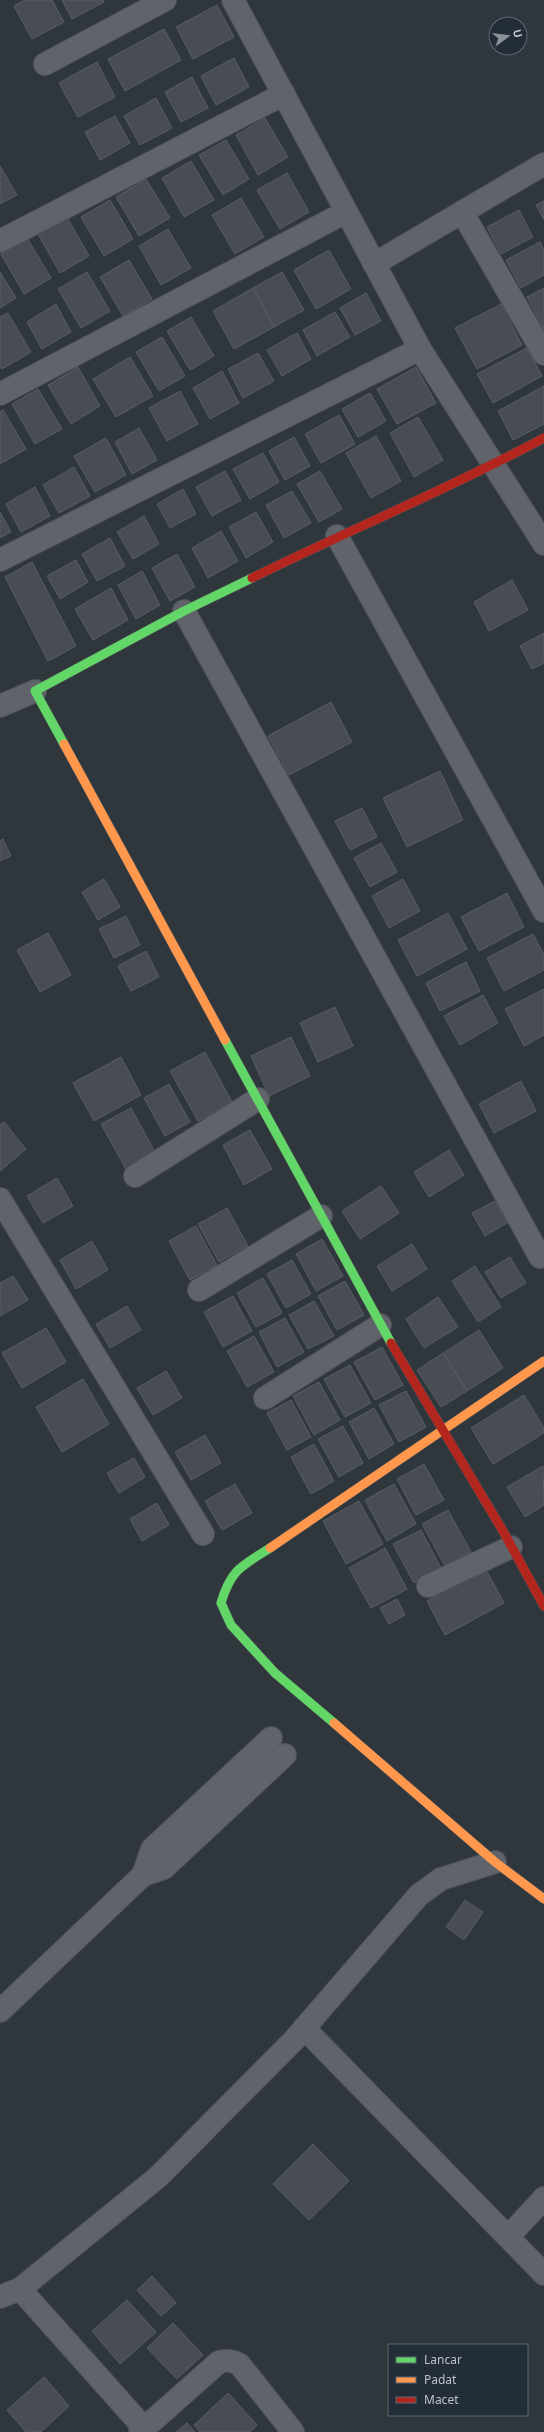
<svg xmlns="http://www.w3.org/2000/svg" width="544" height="2432" font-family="'Noto Sans',sans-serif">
<rect width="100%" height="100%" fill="#2f363c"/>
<g fill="#474d53" stroke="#585e63">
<path d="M25 0H52L64 22 32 39 14 6Z"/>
<path d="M62 0H103L104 2 72 19Z"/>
<path d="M217 5 234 37 193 59 176 27Z"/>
<path d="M164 29 181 60 125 91 108 59Z"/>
<path d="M234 58 249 87 216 105 201 76Z"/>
<path d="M97 62 115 97 78 117 59 83Z"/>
<path d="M192 77 208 108 181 122 165 92Z"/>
<path d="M156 98 172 128 140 145 124 116Z"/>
<path d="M115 116 130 143 100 160 85 132Z"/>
<path d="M265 118 288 157 258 175 236 135Z"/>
<path d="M226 140 249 179 223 195 199 155Z"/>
<path d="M191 161 214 200 184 217 162 178Z"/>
<path d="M0 166 17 195 0 204Z"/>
<path d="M287 173 309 212 280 229 257 190Z"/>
<path d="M146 179 170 218 139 236 116 197Z"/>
<path d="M241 198 264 237 235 254 212 215Z"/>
<path d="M110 200 133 239 104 256 81 217Z"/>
<path d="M544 201V220L536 205Z"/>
<path d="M519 210 533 237 501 254 487 227Z"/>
<path d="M67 217 89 256 60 273 38 234Z"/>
<path d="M168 229 191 268 161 285 139 246Z"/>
<path d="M27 238 51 278 24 294 1 254Z"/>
<path d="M540 242 544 250V275L521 288 506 260Z"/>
<path d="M329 250 351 289 316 309 294 270Z"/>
<path d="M129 260 152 299 123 316 100 277Z"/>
<path d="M0 272 16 298 0 308Z"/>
<path d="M87 272 110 311 81 328 58 289Z"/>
<path d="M282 272 304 310 274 327 253 288Z"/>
<path d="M253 288 274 327 234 349 213 311Z"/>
<path d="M544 288V329L527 297Z"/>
<path d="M366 293 381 321 355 335 340 308Z"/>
<path d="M56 304 71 332 42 349 27 322Z"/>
<path d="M501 304 522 345 477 369 455 328Z"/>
<path d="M335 312 350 337 317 356 303 330Z"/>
<path d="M8 313 31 352 2 369 0 366V317Z"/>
<path d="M191 317 214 356 190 370 167 331Z"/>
<path d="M297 333 311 359 282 376 267 350Z"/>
<path d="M162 337 185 376 159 391 136 352Z"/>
<path d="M527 348 542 376 493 403 477 374Z"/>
<path d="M258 353 274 381 243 398 228 369Z"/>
<path d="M130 357 153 396 116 417 93 379Z"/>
<path d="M78 367 100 406 71 424 48 385Z"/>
<path d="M416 367 436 403 397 424 377 389Z"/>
<path d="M222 371 239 403 210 419 193 388Z"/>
<path d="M544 386V424L513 440 498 411Z"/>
<path d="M38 389 62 429 35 444 12 404Z"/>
<path d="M180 391 198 424 167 441 149 408Z"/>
<path d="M370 393 386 421 358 437 342 409Z"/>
<path d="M3 410 26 449 0 464V412Z"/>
<path d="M339 415 355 444 321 463 305 434Z"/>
<path d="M418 417 443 460 414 477 390 433Z"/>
<path d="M139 428 157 460 132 474 115 442Z"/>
<path d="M376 436 401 481 371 498 346 453Z"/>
<path d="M294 437 310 466 285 480 269 451Z"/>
<path d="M106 438 126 475 95 492 74 456Z"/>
<path d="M263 453 279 482 250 499 233 469Z"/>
<path d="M74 467 90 496 59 513 43 485Z"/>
<path d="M225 471 241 500 212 516 196 487Z"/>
<path d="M320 471 342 509 319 522 297 484Z"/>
<path d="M35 487 50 516 21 532 6 504Z"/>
<path d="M183 489 196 514 170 528 157 504Z"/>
<path d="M292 491 311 523 284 538 266 505Z"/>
<path d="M0 512 11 532 0 538Z"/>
<path d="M256 512 273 542 246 558 229 527Z"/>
<path d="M144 516 159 544 133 559 117 532Z"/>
<path d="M221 531 238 561 208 578 192 548Z"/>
<path d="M110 538 125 566 97 581 82 554Z"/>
<path d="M177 554 195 587 170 601 152 568Z"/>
<path d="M76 560 88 582 60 599 47 576Z"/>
<path d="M32 562 76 646 48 661 5 577Z"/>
<path d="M142 571 160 605 136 619 118 585Z"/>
<path d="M512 580 528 610 489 631 474 602Z"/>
<path d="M111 588 128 620 93 640 75 609Z"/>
<path d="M544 633V663L532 669 520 646Z"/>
<path d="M331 702 352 742 289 775 268 736Z"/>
<path d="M440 771 463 820 407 847 383 798Z"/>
<path d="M362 808 377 837 350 850 335 821Z"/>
<path d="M3 839 11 856 0 861V841Z"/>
<path d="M381 843 397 872 370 887 354 858Z"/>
<path d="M104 879 120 907 98 920 82 892Z"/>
<path d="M403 879 420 911 389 928 372 896Z"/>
<path d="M507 893 524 927 479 951 461 917Z"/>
<path d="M448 913 467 949 417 976 398 940Z"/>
<path d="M126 916 140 945 114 958 99 929Z"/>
<path d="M48 933 71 975 40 992 17 950Z"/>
<path d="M533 934 544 955V970L504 991 487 958Z"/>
<path d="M146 951 159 977 131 991 118 966Z"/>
<path d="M466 962 480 991 440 1011 426 983Z"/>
<path d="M544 989V1035L524 1046 505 1009Z"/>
<path d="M483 995 498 1023 460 1045 444 1016Z"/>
<path d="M335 1007 353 1046 318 1062 300 1023Z"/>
<path d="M291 1037 310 1076 269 1096 251 1056Z"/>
<path d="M205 1052 232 1102 198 1121 170 1071Z"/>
<path d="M121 1057 141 1095 94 1121 73 1083Z"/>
<path d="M521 1081 536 1111 494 1133 479 1104Z"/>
<path d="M169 1084 190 1122 165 1136 144 1098Z"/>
<path d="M131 1108 156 1154 127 1171 101 1124Z"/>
<path d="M4 1122 26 1149 0 1171V1125Z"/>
<path d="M250 1130 272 1169 244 1185 223 1145Z"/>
<path d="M449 1150 464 1175 429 1197 414 1172Z"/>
<path d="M57 1178 73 1206 43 1223 27 1196Z"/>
<path d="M381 1186 399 1213 360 1239 342 1211Z"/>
<path d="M495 1201 507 1223 485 1236 472 1213Z"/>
<path d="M227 1208 248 1246 219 1262 198 1224Z"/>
<path d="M196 1226 217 1265 190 1280 169 1241Z"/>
<path d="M322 1239 343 1276 316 1291 296 1254Z"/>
<path d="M92 1241 108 1270 76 1289 60 1260Z"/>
<path d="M412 1244 427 1269 392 1291 377 1266Z"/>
<path d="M510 1257 526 1283 501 1298 485 1272Z"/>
<path d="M292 1260 311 1294 286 1308 267 1274Z"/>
<path d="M475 1266 501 1307 478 1322 452 1281Z"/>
<path d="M13 1276 28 1300 0 1316V1283Z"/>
<path d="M263 1278 282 1313 256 1327 237 1293Z"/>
<path d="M345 1281 364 1315 337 1330 318 1296Z"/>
<path d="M233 1296 252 1331 223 1347 204 1312Z"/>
<path d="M438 1297 458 1327 424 1348 406 1319Z"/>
<path d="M314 1301 334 1336 308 1349 289 1315Z"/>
<path d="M127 1306 141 1330 110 1348 96 1324Z"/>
<path d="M285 1318 304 1352 277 1367 259 1332Z"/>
<path d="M46 1328 66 1362 22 1388 2 1353Z"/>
<path d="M479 1330 503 1368 467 1391 443 1353Z"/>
<path d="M254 1336 274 1372 247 1387 227 1351Z"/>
<path d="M382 1347 403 1385 375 1400 354 1362Z"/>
<path d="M443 1353 467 1391 441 1407 417 1370Z"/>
<path d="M350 1365 371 1403 345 1417 324 1379Z"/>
<path d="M166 1371 182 1398 153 1415 137 1388Z"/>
<path d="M83 1379 109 1424 62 1452 36 1407Z"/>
<path d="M319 1382 340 1420 314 1435 293 1396Z"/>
<path d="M406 1391 426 1427 399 1442 379 1405Z"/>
<path d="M524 1395 544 1428V1433L493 1464 471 1428Z"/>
<path d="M291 1400 311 1437 287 1450 267 1413Z"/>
<path d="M374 1408 394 1444 369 1459 349 1422Z"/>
<path d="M343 1426 363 1463 339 1477 318 1439Z"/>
<path d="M205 1435 221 1463 191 1480 175 1452Z"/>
<path d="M314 1444 334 1481 311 1494 291 1457Z"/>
<path d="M134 1458 145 1477 119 1493 107 1473Z"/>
<path d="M424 1464 444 1500 416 1515 397 1479Z"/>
<path d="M543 1466 544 1505 525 1517 507 1487Z"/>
<path d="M235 1484 252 1513 222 1530 205 1501Z"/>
<path d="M394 1484 416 1524 387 1541 365 1500Z"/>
<path d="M359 1501 383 1544 346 1564 323 1521Z"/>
<path d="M157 1503 169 1525 142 1541 130 1519Z"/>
<path d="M448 1510 471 1552 445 1566 422 1524Z"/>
<path d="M421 1530 441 1568 414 1583 393 1544Z"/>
<path d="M385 1548 407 1589 371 1608 349 1568Z"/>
<path d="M485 1568 504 1603 445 1635 427 1601Z"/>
<path d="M397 1599 405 1615 389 1624 380 1608Z"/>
<path d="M465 1900 483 1912 464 1940 446 1927Z"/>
<path d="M313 2144 349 2181 309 2220 273 2184Z"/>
<path d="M152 2276 176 2303 161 2316 137 2290Z"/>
<path d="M127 2300 156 2332 120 2364 92 2331Z"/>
<path d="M173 2323 203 2355 177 2379 147 2348Z"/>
<path d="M44 2377 69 2406 41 2432H26L7 2410Z"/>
<path d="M228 2393 257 2425 250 2432H200L194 2425Z"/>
<path d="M187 2423 195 2432H176Z"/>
</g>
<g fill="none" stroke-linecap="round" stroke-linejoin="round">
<g stroke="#4d5257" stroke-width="24">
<g id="street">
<path d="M233 0 420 349 544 544"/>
<path d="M45 64 165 0"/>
<path d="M462 212 544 354"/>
<path d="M0 241 284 94"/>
<path d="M374 264 544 164"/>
<path d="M0 394 346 212"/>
<path d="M337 536 544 911"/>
<path d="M0 560 420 349"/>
<path d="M184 611 540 1257"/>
<path d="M0 706 35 691"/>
<path d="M135 1176 258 1099"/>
<path d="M0 1199 203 1534"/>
<path d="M199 1290 321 1216"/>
<path d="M265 1398 380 1325"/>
<path d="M428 1586 511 1547"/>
<path d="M143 1875 164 1868 285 1755"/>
<path d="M0 2011 143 1875 152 1849 271 1738"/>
<path d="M304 2028 544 2274"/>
<path d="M508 2237 544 2198"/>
<path d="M20 2289 144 2428"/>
<path d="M0 2297 20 2289 158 2177 294 2040 419 1895 441 1879 495 1862"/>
<path d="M140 2432 219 2362C227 2360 232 2360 240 2365L293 2432"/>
</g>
</g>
<g stroke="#4d5257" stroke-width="10">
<g id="fast">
<path d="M64 744 35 691 184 611 252 578"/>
<path d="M225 1040 391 1343"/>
<path d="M270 1548C242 1566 231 1569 221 1603L231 1625 275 1673 334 1723"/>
</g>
</g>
<g stroke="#4d5257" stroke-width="10">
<g id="slow">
<path d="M64 744 225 1040"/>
<path d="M270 1548 544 1361"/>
<path d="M334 1723 495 1862 544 1899"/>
</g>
</g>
<g stroke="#4d5257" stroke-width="10">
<g id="jam">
<path d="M252 578C349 530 449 489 544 438"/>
<path d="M391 1343 503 1531 544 1606"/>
</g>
</g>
<use href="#street" stroke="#60646a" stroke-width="22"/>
<use href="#fast" stroke="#63d668" stroke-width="9"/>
<use href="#slow" stroke="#ff974d" stroke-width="9"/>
<use href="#jam" stroke="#b3261e" stroke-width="9"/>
</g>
<rect x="388" y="2344" width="140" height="72" fill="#222d37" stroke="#5f6973"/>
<rect x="396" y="2357" width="20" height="6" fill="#63d668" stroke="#5f6973"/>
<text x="424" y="2364" font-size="12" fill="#bbc3cc">Lancar</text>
<rect x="396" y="2377" width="20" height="6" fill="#ff974d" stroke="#5f6973"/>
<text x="424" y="2384" font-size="12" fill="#bbc3cc">Padat</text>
<rect x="396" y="2397" width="20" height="6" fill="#b3261e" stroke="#5f6973"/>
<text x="424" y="2404" font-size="12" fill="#bbc3cc">Macet</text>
<g transform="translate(508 36) rotate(75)"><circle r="19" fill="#222d37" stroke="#5f6973"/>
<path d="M0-3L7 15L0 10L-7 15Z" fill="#8a929a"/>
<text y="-6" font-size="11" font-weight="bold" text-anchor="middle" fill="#bbc3cc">U</text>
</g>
</svg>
